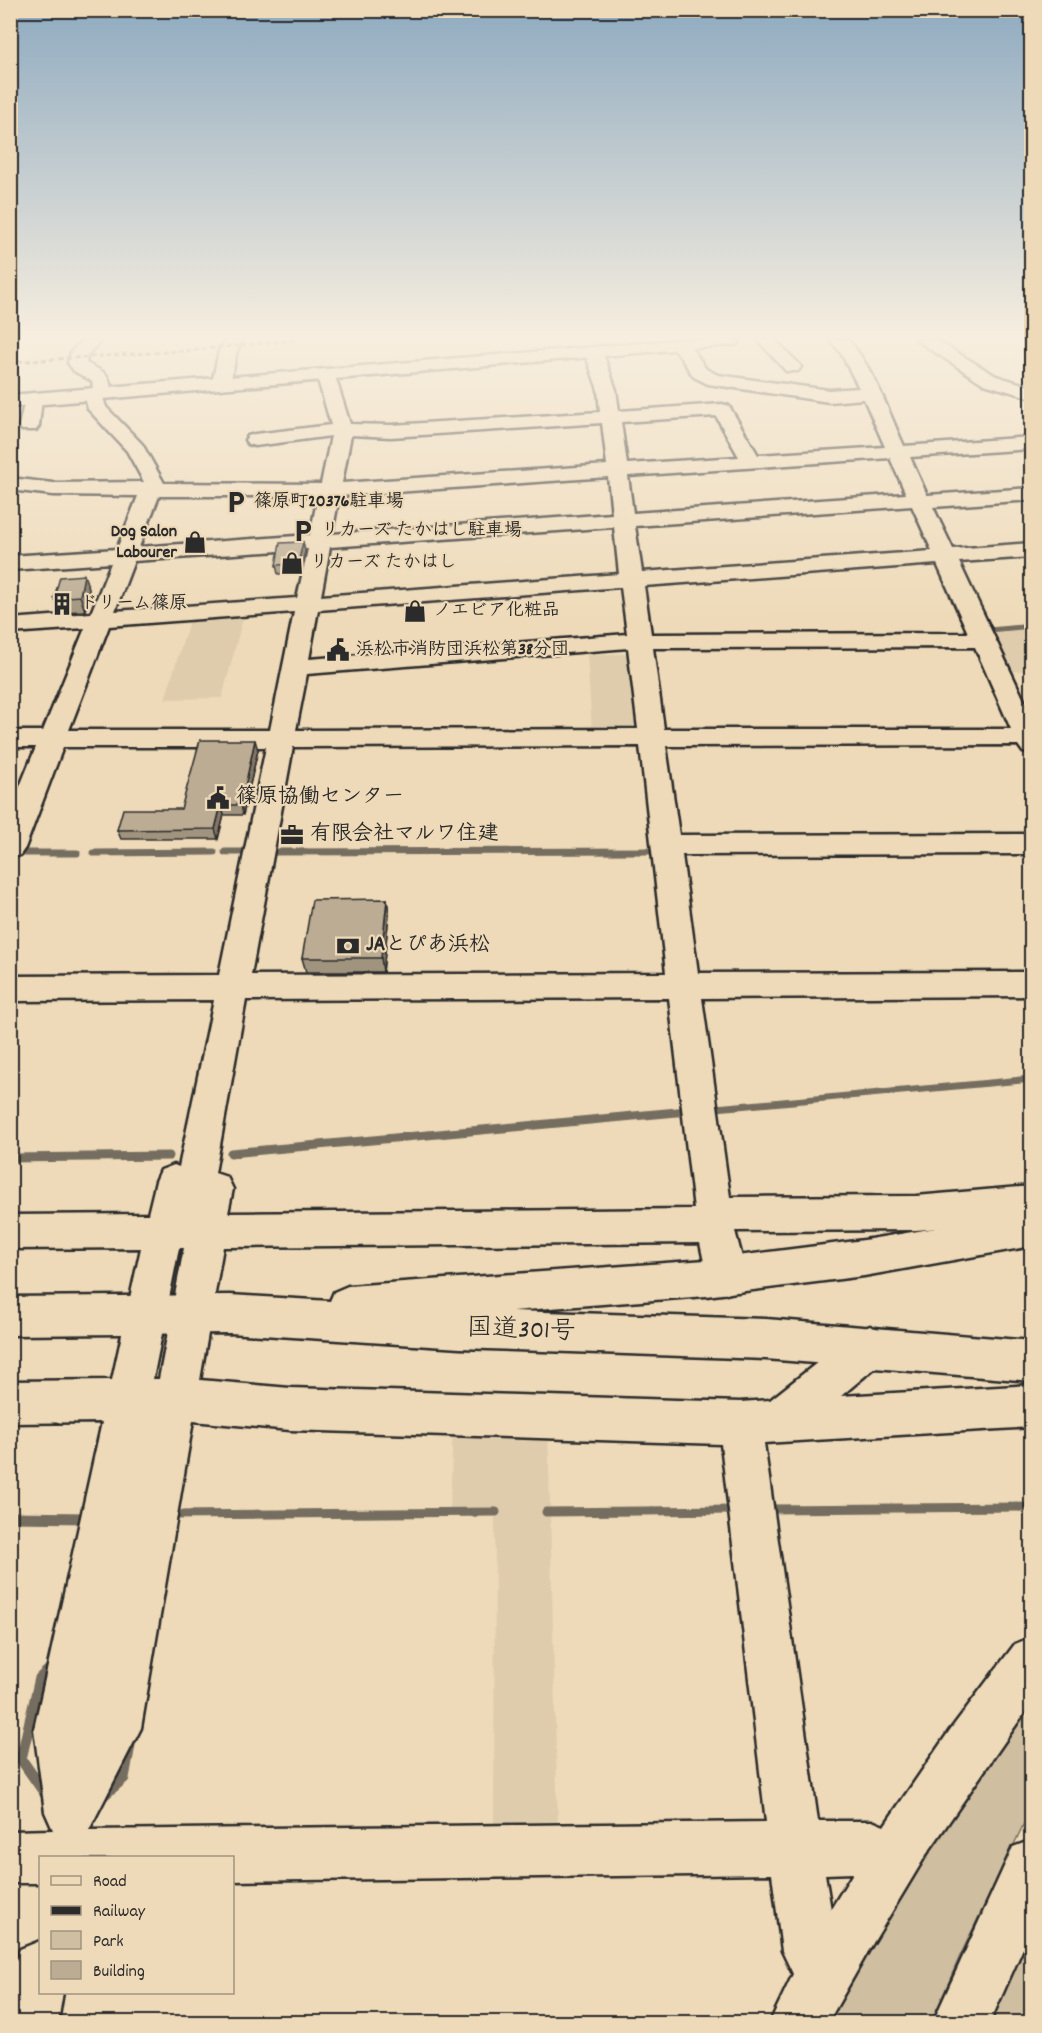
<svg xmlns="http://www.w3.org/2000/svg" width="1042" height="2033" font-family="Dekko,'Klee One',sans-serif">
<rect width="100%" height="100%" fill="#eedab8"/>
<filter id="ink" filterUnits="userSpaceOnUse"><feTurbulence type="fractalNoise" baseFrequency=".0167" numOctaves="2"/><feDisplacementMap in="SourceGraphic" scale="12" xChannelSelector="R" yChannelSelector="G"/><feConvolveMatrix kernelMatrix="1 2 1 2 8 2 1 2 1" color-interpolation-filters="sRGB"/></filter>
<g filter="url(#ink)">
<g fill="#dfccad">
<path d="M244 614 222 698 165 699 190 618Z"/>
<path d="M1031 627V670L1010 672 990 630Z"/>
<path d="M587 654H634L643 731H592Z"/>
<path d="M453 1424 548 1427 558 1832 494 1833 495 1510H450Z"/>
</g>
<g fill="#cfbea0" stroke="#7d7466" stroke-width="1.5">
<path d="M1031 1694V1809L959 1958 932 2022H824L891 1906Z"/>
<path d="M1031 1924V2022H990Z"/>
</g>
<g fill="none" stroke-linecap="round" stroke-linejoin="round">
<path stroke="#756e60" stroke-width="5" d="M989 630 1032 626"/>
<g stroke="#756e60" stroke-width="7">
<path d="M225 852H241"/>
<path d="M271 852 656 851"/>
<path d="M18 853H77"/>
<path d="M93 853 214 852"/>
<path d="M716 1108 1032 1079"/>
</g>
<g stroke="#756e60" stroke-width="9">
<path d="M231 1153 688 1111"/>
<path d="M10 1158 169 1156"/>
<path d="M767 1509 1032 1507"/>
<path d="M546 1512 736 1510"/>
<path d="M10 1517H31"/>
<path d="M169 1517 170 1515 496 1512"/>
</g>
<g stroke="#756e60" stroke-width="11">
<path d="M10 1517 88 1518"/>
<path d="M46 1795 21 1759 40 1678 53 1666"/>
<path d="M104 1795 124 1778 130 1745"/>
</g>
<path stroke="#c7b79c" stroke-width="40" stroke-dasharray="40 20" stroke-linecap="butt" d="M148 1420 187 1220"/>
<g stroke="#2b2b2b" stroke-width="5">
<g id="minor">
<path d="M83 340H101L88 354 86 363C104 373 109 371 112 393L110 397 103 398 106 407 142 444 164 483 321 484 331 436 255 446 248 444 245 440 248 436 255 434 331 425 317 376 320 372H332L335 376 350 424 391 425 600 412 598 390 585 353 588 349H600L603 353 616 390 619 411 722 404 729 406 758 455 885 447 864 399 829 402 708 384 694 377 672 345 675 341H687L706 369 718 375 829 390 859 388 841 353 830 340H848C874 368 888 411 904 446L1032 437V449L910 457 927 495 1032 488V500L933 507 953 549 1032 543V557L959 562 1032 717V754L1023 752 1018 745 666 746 679 835 1032 834V854L682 855 698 973 1032 972V996L702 998 730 1197 916 1196 1032 1186V1220L916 1230 735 1231 747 1276 741 1289 727 1294 713 1289 707 1276 700 1243 223 1247 200 1380 290 1388 740 1402 770 1400 856 1332 870 1326 884 1332 890 1346 884 1360 841 1396 1032 1385V1427L764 1443 818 1821H872L884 1826 950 1730 1015 1644 1032 1637V1702L926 1855 870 1948 828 2022H770L793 1974 782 1951 772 1874 232 1881V1858H40V1883H10V1831L53 1830 45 1812 34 1729 102 1422 10 1423V1381L112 1380 141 1248 10 1249V1215L148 1214 156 1181 161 1170 174 1165 179 1167 214 1000 10 1001V976L219 975 266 747H63L25 848 20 855 10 858V811L36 747H10V731H43L85 628 10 633V619L91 613 111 563 10 570V556L117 549 138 496 53 495 10 490V478L53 483 144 482 127 451 88 409 84 394 86 390 93 389 92 381 74 371 68 363 71 352ZM716 416 739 457 627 464 621 422ZM602 423 607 465 342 483 351 435 391 437ZM890 458 906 494 633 513 628 476ZM608 477 612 514 332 534 339 496ZM159 496H318L310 535 139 547ZM912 506 932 551 642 572 635 526ZM614 527 619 574 321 596 330 547ZM308 549 297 598 115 611 134 561ZM937 564 968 633 651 634 644 586ZM621 587 627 634 309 659 318 610ZM294 612 270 730H69L109 626ZM975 647 1011 729H664L653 648ZM628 648 638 729 296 730 307 674ZM640 746 666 973 251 975 293 747ZM669 998 694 1209 228 1213 233 1189 227 1177 215 1173 246 1000ZM179 1248H184L159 1379H153ZM193 1421 290 1430 721 1444 766 1822 89 1830 141 1728ZM853 1873 831 1909V1910L825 1874Z"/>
<path d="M225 340H242L237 351 230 383 227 387H215L212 383 219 351Z"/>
<path d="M758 340H775L798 363 801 367 798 371H786Z"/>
<path d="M916 340H936L996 376 1032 387V398L984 384Z"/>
<path d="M33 393 40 395 42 399 39 426 36 430H22L19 426 26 395Z"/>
<path d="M40 1941V1992H63L58 2022H10V1978L20 1949Z"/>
</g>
</g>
<g stroke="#2b2b2b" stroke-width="5">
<path id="major" d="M679 340H740L737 344 731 345 10 407V395Z"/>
</g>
<g stroke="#2b2b2b" stroke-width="5">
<g id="highway">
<path d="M1032 1212V1246L864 1276 706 1296 512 1311 766 1319 1032 1341V1381L766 1359 460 1348 230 1333 10 1335V1297L230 1295 330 1301 334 1292 348 1286 706 1260 864 1240Z"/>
<path d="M1032 1840V1928L990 2022H933L1013 1847Z"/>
</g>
</g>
<use href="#minor" fill="#eedab8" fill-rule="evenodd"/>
<use href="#major" fill="#eedab8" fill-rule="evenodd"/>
<use href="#highway" fill="#eedab8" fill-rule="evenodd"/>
<path stroke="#2b2b2b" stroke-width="3" stroke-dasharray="5 3" stroke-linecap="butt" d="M10 362 182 351 297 340"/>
</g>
<g fill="#a1947e" stroke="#2b2b2b" stroke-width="1.5">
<path d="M303 542 305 551 300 574H278L276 565Z"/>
<path d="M84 575 89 589 85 611 60 612 54 598Z"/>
<path d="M258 750 243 815H224L218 839H121L117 830 181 809Z"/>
<path d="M387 899 389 914 383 972H306L302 958Z"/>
</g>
<g fill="#837867" stroke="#2b2b2b" stroke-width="1.5">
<path d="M303 542 305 551 300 574 298 564Z"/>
<path d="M84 575 89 589 85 611 80 596Z"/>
<path d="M255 740 258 750 243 815 241 805Z"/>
<path d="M221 805 224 815 218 839 215 829Z"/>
<path d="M387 899 389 914 383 972 381 958Z"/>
</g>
<g fill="#bbac93" stroke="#2b2b2b" stroke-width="1.5">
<path d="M303 542 298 564 276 565 280 543Z"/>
<path d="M84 575 80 596 54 598 60 577Z"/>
<path d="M200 740H255L241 805H221L215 829 117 830 123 809H181Z"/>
<path d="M387 899 381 958H302L312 900Z"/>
</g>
</g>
<linearGradient id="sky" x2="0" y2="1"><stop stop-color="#8eaac0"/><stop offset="0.54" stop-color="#f7eedf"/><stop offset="1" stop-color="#f7eedf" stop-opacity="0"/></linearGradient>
<rect width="1042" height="624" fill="url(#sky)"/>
<defs>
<g id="parking-bare" transform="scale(1.8)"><path d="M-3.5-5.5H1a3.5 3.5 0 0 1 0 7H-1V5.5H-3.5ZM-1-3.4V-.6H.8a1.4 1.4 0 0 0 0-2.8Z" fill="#2b2b2b" stroke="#eedab8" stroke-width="2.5" paint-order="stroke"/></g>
<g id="shop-bare" transform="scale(1.8)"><path d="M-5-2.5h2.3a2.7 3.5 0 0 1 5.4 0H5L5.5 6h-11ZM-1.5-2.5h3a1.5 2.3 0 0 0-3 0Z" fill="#2b2b2b" stroke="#eedab8" stroke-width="2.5" paint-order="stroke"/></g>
<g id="building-bare" transform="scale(1.8)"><path d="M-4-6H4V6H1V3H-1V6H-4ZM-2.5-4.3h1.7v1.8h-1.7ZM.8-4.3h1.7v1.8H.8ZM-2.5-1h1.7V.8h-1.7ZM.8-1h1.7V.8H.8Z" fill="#2b2b2b" stroke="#eedab8" stroke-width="2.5" paint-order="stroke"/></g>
<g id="civic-bare" transform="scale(1.8)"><path d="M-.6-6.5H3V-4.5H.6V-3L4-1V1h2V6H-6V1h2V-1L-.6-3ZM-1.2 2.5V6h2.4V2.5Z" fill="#2b2b2b" stroke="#eedab8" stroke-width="2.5" paint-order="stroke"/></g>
<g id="office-bare" transform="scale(1.8)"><path d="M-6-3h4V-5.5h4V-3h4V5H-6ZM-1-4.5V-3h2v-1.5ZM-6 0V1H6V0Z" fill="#2b2b2b" stroke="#eedab8" stroke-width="2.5" paint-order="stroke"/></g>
<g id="bank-bare" transform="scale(1.8)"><path d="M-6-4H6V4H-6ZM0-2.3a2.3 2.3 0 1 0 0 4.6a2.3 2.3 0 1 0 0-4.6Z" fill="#2b2b2b" stroke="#eedab8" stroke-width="2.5" paint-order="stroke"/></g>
</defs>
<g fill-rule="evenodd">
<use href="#parking-bare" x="236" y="502"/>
<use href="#parking-bare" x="303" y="531"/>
<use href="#shop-bare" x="195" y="542"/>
<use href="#shop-bare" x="292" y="563"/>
<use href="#building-bare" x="62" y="604"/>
<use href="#shop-bare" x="415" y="611"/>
<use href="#civic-bare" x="338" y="650"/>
<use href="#civic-bare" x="218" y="798"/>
<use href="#office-bare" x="292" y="835"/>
<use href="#bank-bare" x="348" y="946"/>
</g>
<g text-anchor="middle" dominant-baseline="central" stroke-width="4.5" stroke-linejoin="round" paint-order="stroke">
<g font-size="18" font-weight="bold" fill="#2b2b2b" stroke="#eedab8" text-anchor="start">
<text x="254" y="502">篠原町20376駐車場</text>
<text x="321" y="531">リカーズ たかはし駐車場</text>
<text x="177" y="532" text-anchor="end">Dog Salon<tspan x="177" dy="21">Labourer</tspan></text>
<text x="310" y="563">リカーズ たかはし</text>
<text x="80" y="604">ドリーム篠原</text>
<text x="433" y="611">ノエビア化粧品</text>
<text x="356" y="650">浜松市消防団浜松第38分団</text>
</g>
<g font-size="21" font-weight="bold" fill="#2b2b2b" stroke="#eedab8" text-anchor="start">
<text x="236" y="798">篠原協働センター</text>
<text x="310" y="835">有限会社マルワ住建</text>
<text x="366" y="946">JAとぴあ浜松</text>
</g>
<g font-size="26" fill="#2b2b2b" stroke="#eedab8">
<text transform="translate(521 1331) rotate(2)">国道301号</text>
</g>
</g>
<rect width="1042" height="2033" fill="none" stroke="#eedab8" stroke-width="36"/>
<rect x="18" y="18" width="1006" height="1997" fill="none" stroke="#2b2b2b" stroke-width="2" filter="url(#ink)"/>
<rect x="39" y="1856" width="195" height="138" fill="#eedab8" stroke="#a09480" stroke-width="1.5"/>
<rect x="51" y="1876" width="30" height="9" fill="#eedab8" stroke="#a09480" stroke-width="1.5"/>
<text x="93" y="1886" font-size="18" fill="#2b2b2b">Road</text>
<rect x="51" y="1906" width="30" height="9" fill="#2b2b2b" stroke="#a09480" stroke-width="1.5"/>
<text x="93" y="1916" font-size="18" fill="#2b2b2b">Railway</text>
<rect x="51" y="1931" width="30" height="18" fill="#cfbea0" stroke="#a09480" stroke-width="1.5"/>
<text x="93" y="1946" font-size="18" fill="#2b2b2b">Park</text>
<rect x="51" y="1961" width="30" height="18" fill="#bbac93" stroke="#a09480" stroke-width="1.5"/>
<text x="93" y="1976" font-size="18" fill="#2b2b2b">Building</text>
</svg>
